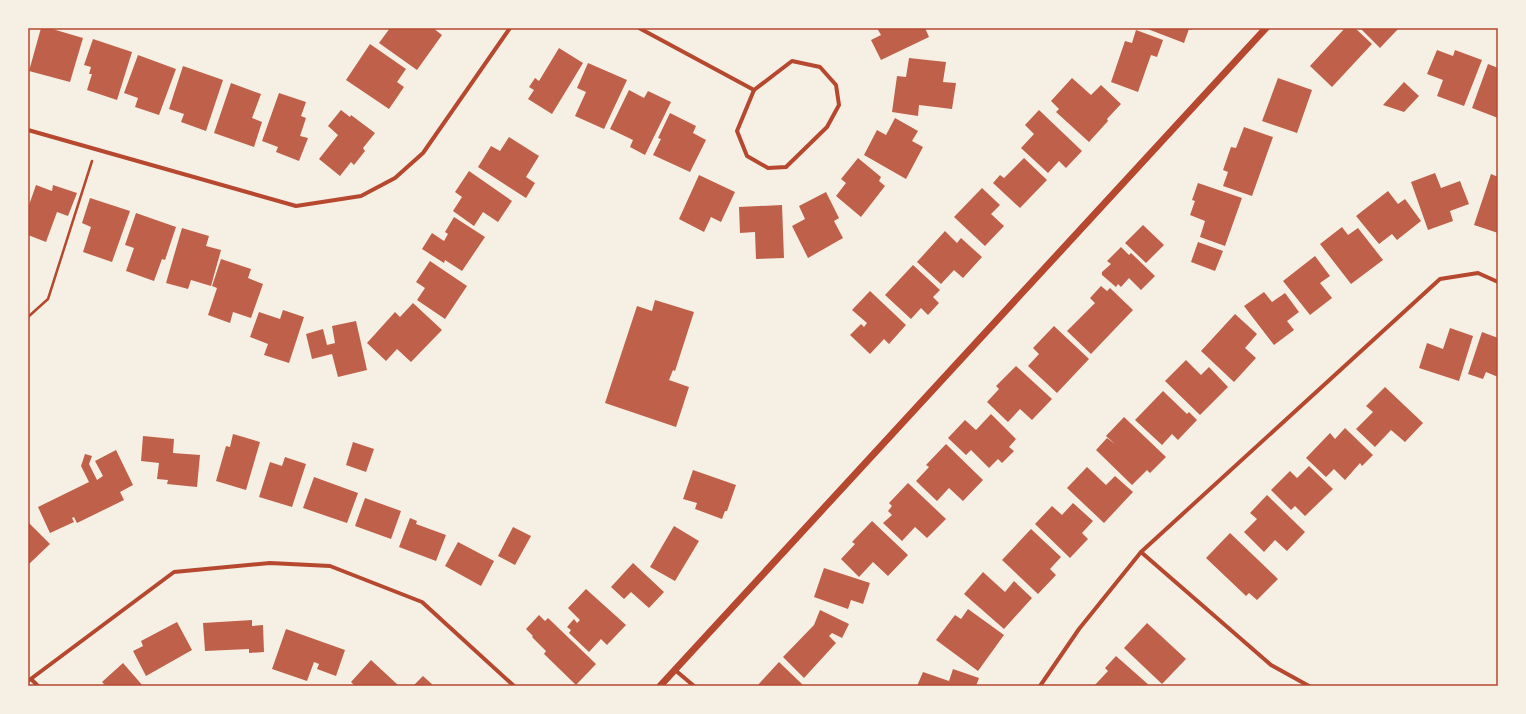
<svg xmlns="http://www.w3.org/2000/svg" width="1526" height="714" font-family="'Noto Sans',sans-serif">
<rect width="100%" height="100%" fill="#f6efe4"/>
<g fill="#bf614a">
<path d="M41 28H49L83 38 70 82 29 71Z"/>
<path d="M390 28H433L442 35 417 70 379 43Z"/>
<path d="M877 28H925L929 37 881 60 871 40 881 35Z"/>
<path d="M1145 28H1192V30L1189 29 1184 43Z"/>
<path d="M1345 28H1355L1372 44 1332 87 1310 66Z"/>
<path d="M1360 28H1399L1380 48Z"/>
<path d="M1136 30 1163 40 1157 57 1151 55 1138 92 1111 82 1125 41 1132 43Z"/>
<path d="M93 39 132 52 117 100 87 90 92 74H89L91 67 84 65Z"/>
<path d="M370 44 406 69 397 82 404 87 389 109 346 80Z"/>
<path d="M559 48 583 63 552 114 528 99 534 90 529 87 535 78 539 81Z"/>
<path d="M1437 50 1453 56 1455 50 1482 60 1464 106 1437 96 1443 80 1427 74Z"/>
<path d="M138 55 176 69 159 115 135 107 138 98 124 93Z"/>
<path d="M909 58 946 62 943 82 956 83 952 109 919 105 918 116 892 112 897 76 906 77Z"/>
<path d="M588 63 627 80 604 129 575 116 586 92 577 88Z"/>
<path d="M1488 64 1498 68V118L1472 108Z"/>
<path d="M183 66 223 80 206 131 181 122 184 114 169 109Z"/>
<path d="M1072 78 1091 95 1101 85 1121 104 1107 119 1108 121 1089 142 1056 112 1059 109 1051 101Z"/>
<path d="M1278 78 1312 90 1297 133 1262 121Z"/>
<path d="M1404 82 1419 96 1404 112 1383 105Z"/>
<path d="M231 83 261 94 252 118 262 122 254 147 214 133Z"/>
<path d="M629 90 644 98 648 91 671 102 645 155 630 147 633 140 610 129Z"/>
<path d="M279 93 306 102 301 116 306 118 300 136 308 138 299 161 276 152 278 147 262 141Z"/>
<path d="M341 110 350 117 351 115 375 133 363 148 365 151 354 165 351 162 340 176 319 159 338 135 328 126Z"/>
<path d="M1039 110 1082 151 1066 168 1059 161 1048 173 1021 148 1034 134 1025 125Z"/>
<path d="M670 113 696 126 693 133 706 140 690 172 653 155 661 139 658 138Z"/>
<path d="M895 118 918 131 912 141 923 147 906 179 864 155 877 130 886 135Z"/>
<path d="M1244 127 1273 137 1252 196 1223 186 1228 172 1223 170 1231 147 1236 148Z"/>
<path d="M509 137 539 156 526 177 535 183 526 198 478 167 491 146 500 151Z"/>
<path d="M858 158 881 177 879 181 885 186 861 217 836 196 846 183 841 179Z"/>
<path d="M1024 158 1047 180 1020 208 993 183 1000 175 1004 178Z"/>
<path d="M469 171 512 201 498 222 483 212 474 226 453 211 462 197 455 192Z"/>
<path d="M1435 173 1441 188 1460 181 1469 204 1450 211 1453 221 1428 230 1411 182Z"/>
<path d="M1491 174 1498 177V233L1474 225Z"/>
<path d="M699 175 735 192 721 222 711 217 704 232 679 219Z"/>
<path d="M1198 183 1242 198 1225 246 1200 237 1205 221 1190 215 1195 201 1192 200Z"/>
<path d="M36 185 52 191 53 185 77 193 68 216 57 212 46 242 28 235V208Z"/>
<path d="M982 188 1000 205 991 214 1004 226 985 246 954 217Z"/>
<path d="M1388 191 1398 204 1405 199 1421 221 1397 240 1392 234 1379 244 1356 216Z"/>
<path d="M826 192 839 218 834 221 843 238 808 258 792 226 805 219 799 206Z"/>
<path d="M90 198 130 211 112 262 83 252 91 227 82 223Z"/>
<path d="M782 205 784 258 756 259 755 232 740 233 739 207Z"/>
<path d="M136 213 176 227 165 260 162 259 154 281 126 271 134 248 125 245Z"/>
<path d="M454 217 485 237 462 271 445 260 444 263 422 249 432 233 444 241 448 234 445 232Z"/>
<path d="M1143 225 1164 245 1146 263 1125 243Z"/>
<path d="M1342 227 1348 235 1358 228 1383 260 1351 284 1320 244Z"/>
<path d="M182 228 209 236 206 246 221 250 211 286 191 280 188 289 166 283Z"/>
<path d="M945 231 957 243 961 238 982 257 963 278 954 270 941 284 917 262Z"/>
<path d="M1198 242 1223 251 1215 271 1191 262Z"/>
<path d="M1121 247 1129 255 1131 253 1155 276 1141 290 1129 278 1121 287 1118 284 1116 287 1102 275V272L1111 264 1107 261Z"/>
<path d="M1315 256 1330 276 1320 283 1332 298 1310 315 1283 281Z"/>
<path d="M221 259 251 269 248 278 263 284 251 318 233 312 230 323 208 315 217 288 212 286Z"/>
<path d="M430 261 467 286 445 319 417 300 425 288 416 282Z"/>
<path d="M913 265 940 290 933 297 939 303 928 315 921 308 911 319 885 295Z"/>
<path d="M1101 286 1107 291 1110 288 1133 310 1091 354 1067 331 1095 303 1090 298Z"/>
<path d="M870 291 906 325 889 344 884 339 870 354 850 335 861 324 864 327 867 323 852 310Z"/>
<path d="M1264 292 1272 302 1285 293 1299 312 1287 321 1294 330 1274 345 1244 306Z"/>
<path d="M655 300 694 312 675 371 673 370 669 380 689 387 676 427 605 403 637 306 652 311Z"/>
<path d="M413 303 442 330 411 362 397 349 386 361 367 343 395 312 400 317Z"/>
<path d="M283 310 304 317 289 363 264 355 268 344 250 337 259 312 280 319Z"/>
<path d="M1235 314 1257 334 1245 348 1256 358 1234 382 1201 351Z"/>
<path d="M356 321 367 370 338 377 332 354 312 359 306 334 323 329 327 345 335 343 332 326Z"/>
<path d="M1054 326 1089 359 1057 393 1028 366 1039 354 1033 348Z"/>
<path d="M1450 328 1473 336 1459 381 1419 368 1427 343 1443 349Z"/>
<path d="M1482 332 1498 338V377L1486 372 1483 379 1468 374Z"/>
<path d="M1186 360 1201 375 1209 367 1228 387 1200 415 1165 381Z"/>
<path d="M1016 366 1052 399 1032 420 1020 409 1008 422 987 402 999 389 996 386Z"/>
<path d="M1385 387 1423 423 1405 442 1391 430 1375 447 1356 429 1373 412 1366 406Z"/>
<path d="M1163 391 1187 414 1189 412 1197 420 1178 440 1172 434 1162 445 1135 420Z"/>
<path d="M991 414 1016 439 1009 447 1014 451 1002 463 998 459 989 468 971 450 966 455 948 438 965 420 976 430Z"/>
<path d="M1124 417 1166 457 1150 473 1147 470 1132 485 1096 450 1107 438 1115 444 1106 436Z"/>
<path d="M1345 428 1373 455 1362 466 1360 463 1345 480 1334 469 1326 477 1306 458 1330 433 1335 439Z"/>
<path d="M233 434 260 442 246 490 216 481 226 446 230 447Z"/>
<path d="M143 436 174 439 173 453 200 455 197 487 167 484 168 480 157 479 159 463 141 461Z"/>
<path d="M353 442 374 449 366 472 346 465Z"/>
<path d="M946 444 983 480 963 501 949 488 937 501 916 481 929 467 926 465Z"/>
<path d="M116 450 133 485 120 492 124 500 77 523 74 517 72 518 74 522 50 533 38 507 89 482 81 466 85 454 92 456 89 464 97 480 103 476 95 461Z"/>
<path d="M285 457 306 464 292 507 259 497 270 462 282 466Z"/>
<path d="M1309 466 1333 489 1305 516 1295 506 1291 510 1271 490 1290 471 1297 478Z"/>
<path d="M1087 467 1106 485 1115 476 1133 492 1104 523 1067 488Z"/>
<path d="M693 470 736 485 727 511H725L722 519 695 509 697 503 683 499Z"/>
<path d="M314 477 358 493 347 523 303 508Z"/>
<path d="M908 483 946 519 927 538 915 527 902 541 883 523 892 515 888 511 892 506 889 503Z"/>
<path d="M1267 495 1305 532 1287 551 1275 540 1264 552 1244 532 1257 519 1250 513Z"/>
<path d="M365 498 401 511 391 539 355 526Z"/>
<path d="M1073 503 1093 521 1082 533 1088 539 1070 558 1035 524 1052 506 1062 515Z"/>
<path d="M410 518 417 521 416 524 446 535 436 561 399 547Z"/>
<path d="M872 521 908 555 888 576 873 562 859 577 841 559 855 544 852 542Z"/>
<path d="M28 522 50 544 28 565Z"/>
<path d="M674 526 699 541 675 581 650 567Z"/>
<path d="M513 527 531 536 515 565 498 556Z"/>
<path d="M1031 529 1061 557 1050 569 1056 575 1038 594 1002 560Z"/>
<path d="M1230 533 1278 579 1257 600 1249 593 1246 596 1206 558Z"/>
<path d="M458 542 494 561 481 586 445 566Z"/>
<path d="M633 563 664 592 649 608 631 592 624 599 611 587Z"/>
<path d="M824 568 870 583 863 604 851 600 848 609 814 597Z"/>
<path d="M983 572 1005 592 1014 581 1032 598 1004 629 964 594Z"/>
<path d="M586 589 626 625 607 645 601 639 589 652 569 633 571 630 567 627 574 619 577 623 580 620 568 608Z"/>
<path d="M968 609 1004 635 978 671 936 640 955 615 961 619Z"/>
<path d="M820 610 849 624 842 638 832 633 829 636 836 643 804 678 783 657 814 625Z"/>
<path d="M539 615 545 621 548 618 596 664 576 685 544 654 546 651 532 637 533 636 526 629Z"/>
<path d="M252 620V626L263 625 264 652 249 653V649L205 651 203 623Z"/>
<path d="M177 622 192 650 146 676 133 651 143 646 141 641Z"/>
<path d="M1147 623 1186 659 1162 684 1124 648Z"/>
<path d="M286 629 345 650 336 676 317 669 319 664 314 662 307 681 272 669Z"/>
<path d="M1116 656 1150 686H1094L1108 671 1105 668Z"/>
<path d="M371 660 399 686H355L351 682Z"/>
<path d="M779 662 803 685 802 686H757Z"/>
<path d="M123 663 143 686H106L102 682Z"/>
<path d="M953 669 979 678 976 686H917L923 672 949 681Z"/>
<path d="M423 676 434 686H413Z"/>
</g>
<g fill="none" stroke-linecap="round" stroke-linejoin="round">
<path stroke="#b5482f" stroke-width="2.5" d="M28 317 48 299 92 161"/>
<g stroke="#b5482f" stroke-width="4">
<path d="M639 28 754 90"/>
<path d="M792 61 820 67 836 85 839 105 827 127 786 167 768 168 747 156 737 131 754 90Z"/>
<path d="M28 130 296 206 361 196 395 178 423 153 510 28"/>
<path d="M1141 552 1271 665 1309 686"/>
<path d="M675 670 694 686"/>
<path d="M31 679 38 686"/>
<path d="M28 681 174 572 270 563 330 566 422 602 514 686"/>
<path d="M1040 686 1079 629 1141 552 1440 279 1478 273 1498 282"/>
</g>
<path stroke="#b5482f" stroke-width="7" d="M660 686 1266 28"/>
</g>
<rect width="1526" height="714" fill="none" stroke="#f6efe4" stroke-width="58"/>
<rect x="29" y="29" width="1468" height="656" fill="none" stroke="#b5482f" stroke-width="1.5"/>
</svg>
